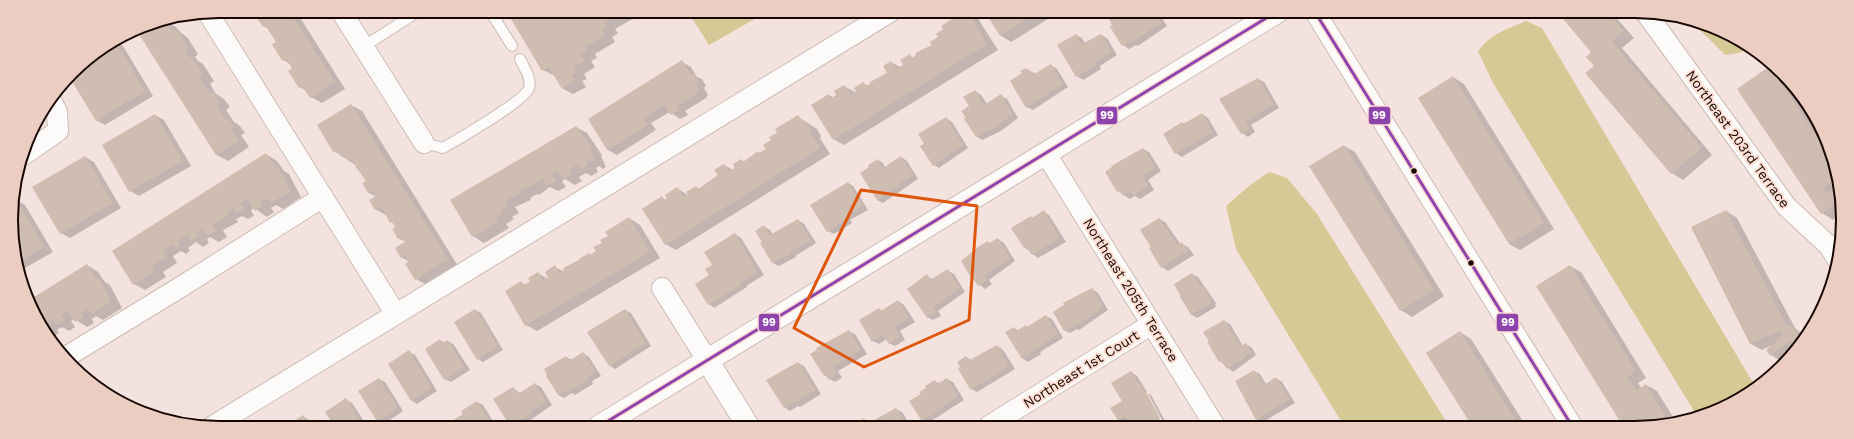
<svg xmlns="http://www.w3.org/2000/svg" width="1854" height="439" font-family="'Work Sans',sans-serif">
<rect width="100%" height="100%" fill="#f3e2dd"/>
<g fill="#d5ca96">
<path d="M688 12H767L709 45Z"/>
<path d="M1526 21 1542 28 1755 386 1727 407 1697 416 1493 83 1478 51C1491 34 1507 29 1526 21Z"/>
<path d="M1694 24 1739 39 1749 48 1739 53 1725 55Z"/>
<path d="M1269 172 1287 178 1317 214 1449 426H1344L1236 249 1226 206 1250 185Z"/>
</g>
<g fill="#0003">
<path d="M258 11H296L345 89 322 103 311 97 308 92 300 87 294 69 292 65 283 60 277 42 269 29 263 26 262 16Z"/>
<path d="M513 11 645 12 615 29 618 33 612 37 615 42 595 54 597 58 591 61 595 67 584 74 587 79 582 81 586 87 573 94 562 88 555 76 543 70Z"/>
<path d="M965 12H968L977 17 998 50 844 145 833 139 829 95 834 98 837 95 844 86 856 93 863 83 868 86 889 73 891 62 900 67 904 65 910 56 914 58 933 46 945 29 942 26Z"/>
<path d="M986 12H1059L1011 42 1000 35Z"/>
<path d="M1122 12H1158L1167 26 1138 46 1136 45 1129 49 1123 45 1112 27Z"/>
<path d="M1173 12H1191L1181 19Z"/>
<path d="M1559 13H1612L1634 38 1622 48 1712 155 1683 180 1672 173 1587 73 1595 66 1593 52Z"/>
<path d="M163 22H167L176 27 180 32 187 37 198 54 195 57 198 61 203 64 214 81 210 84 216 94 224 99 230 107 226 110 234 122 240 126 245 133 241 135 249 147 228 161 217 155 142 36Z"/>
<path d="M156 24 146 30 140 27Z"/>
<path d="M1076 35 1082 38 1085 43 1101 35 1107 38 1117 55 1100 66 1101 69 1083 80 1077 76Z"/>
<path d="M116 42 123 46 153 96 105 125 96 120 71 77 82 63Z"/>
<path d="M682 62 691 67 697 77 702 79 706 86 704 88 708 95 706 98 685 111 688 115 680 119 670 112 651 123 656 130 617 155 608 150 589 119Z"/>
<path d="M1051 65 1057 69 1068 87 1033 110 1027 107 1023 73 1026 69 1036 74Z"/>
<path d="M1770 67 1784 79 1817 128 1836 166 1839 215 1833 220 1822 213Z"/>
<path d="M1453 77 1464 84 1554 229 1520 250 1509 244Z"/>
<path d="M1258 79 1264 82 1279 108 1251 125 1255 132 1248 137 1242 133 1221 99Z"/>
<path d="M975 91 981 95 987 104 1001 96 1007 99 1018 118 1001 131 982 140 976 136 970 106Z"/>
<path d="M351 105 362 111 458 266 427 285 416 279 410 262 401 257 406 242 398 238 395 224 391 222 386 215 375 209 377 197 369 193 364 183 367 181 357 166 334 151Z"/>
<path d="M1202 114 1208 118 1218 135 1182 157 1176 153 1164 134Z"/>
<path d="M155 115 164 120 191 166 139 196 130 191Z"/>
<path d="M798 117 817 129 821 136 820 138 830 154 676 250 665 244 662 198 666 200 677 188 689 196 696 187 700 189 719 175 724 165 733 170 736 168 741 160 745 162 767 149 779 133Z"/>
<path d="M946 118 952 122 968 148 939 168 934 165 925 144Z"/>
<path d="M576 127 587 133 602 155 601 156 606 167 603 169 599 166 596 168 598 172 591 176 586 173 579 177 582 181 575 185 565 179 562 181 566 187 558 191 550 187 539 195 537 194 530 198 531 200 515 207 519 213 512 217 514 219 506 224 509 228 484 243 473 236 451 200Z"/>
<path d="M1344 146 1355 152 1444 296 1412 317 1401 310Z"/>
<path d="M1143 149 1149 152 1161 171 1148 180 1154 190 1140 199 1135 196 1130 199 1118 191Z"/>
<path d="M266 154 277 161 284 171 289 174 301 197 283 209 276 205 271 208 274 212 267 217 254 208 251 210 254 216 248 219 242 216 236 219 238 222 223 230 227 237 219 242 210 237 207 239 209 243 203 247 196 242 188 248 190 251 186 254 181 251 173 256 177 263 163 272 166 277 145 290 134 284 113 251Z"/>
<path d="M85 157 94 162 121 208 70 238 61 233 34 187Z"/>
<path d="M901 157 907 161 918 179 883 203 877 200 878 160 883 163 885 167Z"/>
<path d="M848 183 853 186 868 210 850 220 852 223 834 234 828 231Z"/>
<path d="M16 200 25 205 53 252 18 272 11 206 12 202Z"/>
<path d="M1726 211 1737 218 1795 328 1804 336 1782 367 1774 373 1773 372 1781 361 1771 355 1770 346 1762 350 1751 344 1693 228Z"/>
<path d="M1044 212 1049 215 1066 242 1038 258 1024 247 1031 217 1033 218Z"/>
<path d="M629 218 640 225 660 258 537 331 526 325 521 282 526 285 531 282 538 273 551 281 555 267 563 271 589 254 591 255 597 251 609 236Z"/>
<path d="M1159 219 1165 222 1181 245 1182 244 1188 247 1194 255 1168 271 1162 267 1152 247Z"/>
<path d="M798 220 804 224 816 243 795 256 796 257 779 266 773 263 761 243 763 242 764 226 770 230 773 234Z"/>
<path d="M735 234 741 238 764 275 746 286 747 287 714 308 709 304 713 265Z"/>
<path d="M998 239 1004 243 1015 261 989 280 992 284 985 289 974 280 988 242 991 244Z"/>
<path d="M87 265 98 272 105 282 110 285 122 308 103 320 96 316 92 319 94 323 87 327 75 319 71 321 75 327 69 331 62 327 57 330 59 333 50 338 31 300Z"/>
<path d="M1570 266 1581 272 1646 378 1638 383 1641 388 1646 385 1657 391 1676 422 1661 426H1625L1537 286Z"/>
<path d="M948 271 954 274 965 292 938 311 941 316 933 320 927 317V276L932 279Z"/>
<path d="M1192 274 1198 277 1216 303 1215 304 1216 307 1197 318 1192 315 1180 297Z"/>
<path d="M1092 289 1098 293 1108 310 1079 330 1077 329 1070 333 1064 330Z"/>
<path d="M898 301 904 305 915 322 900 331 905 340 895 346 889 343 887 339 879 344 873 341 879 309 882 311Z"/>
<path d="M475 310 481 313 503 350 483 362 478 359Z"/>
<path d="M625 310 631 313 651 346 615 369 609 365Z"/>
<path d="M1046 316 1052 319 1063 338 1040 352 1041 354 1028 362 1022 358 1014 328 1019 331 1026 326 1028 327Z"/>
<path d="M1224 321 1230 324 1243 346 1246 344 1252 348 1256 355 1233 372 1220 361 1208 343Z"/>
<path d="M849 331 855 334 867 354 838 371 842 378 835 382 824 375Z"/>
<path d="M1460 332 1471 339 1526 426H1473L1427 353Z"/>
<path d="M440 340 445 343 448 341 454 345 470 370 451 382 445 379Z"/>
<path d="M997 346 1003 350 1015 369 977 392 971 389 959 369 966 357 971 360Z"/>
<path d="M409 352 415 355 437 391 417 404 411 400Z"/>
<path d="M583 353 589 357 601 376 592 381 593 384 575 395 572 393 564 398 558 395 566 357 572 360Z"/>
<path d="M798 363 804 366 821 394 800 407 798 406 790 411 784 407Z"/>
<path d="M1254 371 1260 374 1266 384 1276 378 1282 382 1295 403 1263 422 1257 419 1245 400 1247 399Z"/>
<path d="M1131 372 1137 376 1147 392H1145L1161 423 1163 422 1148 393 1151 395 1165 421 1157 426H1132L1129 420 1124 423 1118 419Z"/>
<path d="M379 379 385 382 403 411 384 424 378 420 360 391Z"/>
<path d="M947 379 953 382 964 400 928 423 922 420V394L935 381 939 384Z"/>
<path d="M535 384 541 387 552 405 522 426H511L494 399 513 388 520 393Z"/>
<path d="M346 400 352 403 367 426H335L327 412Z"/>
<path d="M477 402 483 405 496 426H446L465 415Z"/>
<path d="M896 409 902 412 911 426H857L856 425 864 420 870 423Z"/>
<path d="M303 416 311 422 314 420 321 426H290L289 425Z"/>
<path d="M1053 421 1060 426H1045Z"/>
<path d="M1284 421 1291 426H1276Z"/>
</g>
<g fill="#cfbdb1">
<path d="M257 11H289L335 82 310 98 302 86 299 88 288 71 292 68 286 59 282 61 272 44 276 42 265 25 263 27 257 18 260 16Z"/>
<path d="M512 11 624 12 605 23 607 27 602 30 605 35 585 47 587 51 581 55 585 61 574 67 577 72 572 75 575 80 562 89 549 67 542 71 508 14Z"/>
<path d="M963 12H968L987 44 833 140 811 105 829 94 831 98 836 95 834 91 844 85 851 95 856 92 854 88 863 82 866 86 871 83 870 82 887 73 883 66 891 61 896 69 903 65 900 60 910 54 912 58 916 55 915 53 932 45 930 42 938 37 936 34 943 29 941 26Z"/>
<path d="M985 12H1039L1000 36Z"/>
<path d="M1120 12H1155L1162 23 1131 43 1130 42 1122 46 1110 27 1112 25 1109 19Z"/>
<path d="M1558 13H1608L1624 31 1612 42 1702 148 1671 174 1585 73 1594 66 1586 57 1591 52Z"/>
<path d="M167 22 173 31 176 29 188 48 184 50 190 58 192 57 203 75 199 77 210 93 213 91 219 101 216 103 226 120 229 119 234 127 231 129 239 141 216 155 140 36 161 23Z"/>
<path d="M1076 34 1082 44 1101 34 1112 52 1094 63 1096 65 1076 77 1057 45Z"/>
<path d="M116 42 145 91 96 121 70 78 82 63Z"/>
<path d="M682 60 691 75 693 73 698 81 696 83 699 89 697 94 677 106 680 109 671 115 664 105 643 118 648 125 607 150 588 119Z"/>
<path d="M1051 64 1063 84 1026 108 1010 81 1022 73 1020 71 1026 68 1027 70 1029 69 1033 75Z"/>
<path d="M1770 66 1836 166 1837 178 1823 188 1826 193 1837 186 1839 205 1837 203 1821 214 1737 89Z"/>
<path d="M1453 76 1544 223 1509 244 1418 98Z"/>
<path d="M1258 78 1274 104 1245 122 1250 129 1241 134 1219 99Z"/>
<path d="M975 90 984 105 1001 94 1013 114 995 128 976 137 964 119 966 118 961 111 969 106 963 97Z"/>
<path d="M351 104 448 259 415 280 405 264 408 262 405 255 401 258 395 248 405 242 401 237 398 239 392 229 395 228 392 221 390 223 381 206 375 210 369 200 376 196 373 191 368 193 362 183 366 181 355 166 356 165 353 160 349 162 344 155 341 157 337 150 333 152 317 125Z"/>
<path d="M1202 113 1213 132 1175 154 1163 134 1182 122 1184 124Z"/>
<path d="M155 114 183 161 129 192 102 145Z"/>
<path d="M798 115 804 122 806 121 811 130 809 131 820 148 665 245 642 209 662 196 664 200 667 198 665 195 677 187 684 198 688 195 686 192 696 186 698 189 718 175 714 170 724 164 729 172 735 168 733 164 741 159 743 162 758 151 759 153 766 149 763 145 771 140 769 137 777 133 775 129Z"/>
<path d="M946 117 963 145 933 166 920 146 924 144 918 134Z"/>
<path d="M576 126 592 148 590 149 595 161 592 163 589 159 586 161 588 165 580 170 577 165 569 170 571 175 563 179 558 171 552 174 556 181 547 186 542 178 535 183 536 184 520 191 521 193 505 201 508 206 502 210 503 213 496 217 498 222 472 237 450 200Z"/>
<path d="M1344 145 1434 290 1400 311 1309 166Z"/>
<path d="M1143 148 1156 168 1142 176 1149 186 1133 196 1130 192 1123 196 1120 190 1117 192 1105 172 1112 167 1111 166Z"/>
<path d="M266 153 276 168 278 167 291 191 271 203 267 198 261 202 263 205 255 211 247 199 240 204 244 209 237 214 233 208 226 213 228 216 212 224 216 231 207 236 202 229 196 232 199 236 191 241 187 235 177 241 180 245 175 248 172 244 163 250 167 257 152 266 155 271 133 285 112 251Z"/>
<path d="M85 156 113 203 60 234 32 187Z"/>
<path d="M901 156 913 175 877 200 860 173 869 167 868 165 878 159 883 168Z"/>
<path d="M848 182 863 206 845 217 847 219 827 232 810 205Z"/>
<path d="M16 199 44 247 17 263 11 206 13 201Z"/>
<path d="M1044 210 1060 238 1032 255 1026 246 1024 248 1011 228 1031 216 1032 218Z"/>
<path d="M1726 210 1786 324 1788 326 1790 324 1800 337 1797 338 1799 343 1782 367 1773 373 1772 372 1792 344 1790 341 1770 356 1766 350 1783 335 1781 330 1750 344 1691 227Z"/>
<path d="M629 217 650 252 525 326 505 291 521 281 524 285 530 281 528 278 538 272 543 281 548 278 545 272 555 265 559 273 564 270 563 268 579 260V259L589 253 590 255 596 251 593 247 602 243 600 240 608 236 605 232Z"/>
<path d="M1159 218 1178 245 1182 242 1188 251 1161 268 1149 248 1151 247 1140 230Z"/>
<path d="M798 219 811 240 790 252 791 254 772 263 760 243 762 242 755 231 764 225 770 235Z"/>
<path d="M735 233 758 272 741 282 742 284 708 305 695 284 709 275 705 269 712 265 704 252Z"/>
<path d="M998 238 1010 258 984 276 987 280 978 286 974 280 973 281 961 261 978 247 988 241 989 243Z"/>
<path d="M87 264 96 279 99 278 111 301 92 314 88 309 81 313 84 316 75 322 68 310 61 315 64 320 57 325 53 319 46 324 48 327 45 329 31 299Z"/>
<path d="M1570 265 1636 371 1627 377 1636 390 1646 384 1670 424 1661 426H1623L1536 286Z"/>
<path d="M948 269 960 288 933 307 936 312 927 318 907 289 927 274 930 280Z"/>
<path d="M1192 273 1201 287 1203 286 1211 299 1210 300 1211 303 1191 315 1174 284Z"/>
<path d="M1092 288 1103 307 1092 314 1093 315 1072 328V326L1064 331 1053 312 1064 305 1063 303Z"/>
<path d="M898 300 909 318 895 327 900 336 889 344 883 335 872 342 859 320 879 308 881 311Z"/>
<path d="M475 309 498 346 477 360 454 322Z"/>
<path d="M625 309 646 343 609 366 587 332Z"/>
<path d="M1046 315 1058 334 1022 359 1005 332 1014 327 1017 331 1026 325 1027 327Z"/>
<path d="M1224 320 1241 346 1246 343 1251 352 1245 356 1246 357 1227 369 1221 361 1219 362 1207 342 1209 341 1203 332Z"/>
<path d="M849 330 861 350 833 367 837 374 829 380 826 375 824 376 810 354 817 350 816 348Z"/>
<path d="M1460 331 1519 426H1472L1426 353Z"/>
<path d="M440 339 442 343 448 340 464 367 444 380 425 349Z"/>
<path d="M997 345 1009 366 988 380 970 389 958 369 960 367 957 362 966 356 968 361Z"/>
<path d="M409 350 432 388 411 401 388 364Z"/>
<path d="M583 352 596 372 587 378 588 380 568 392 567 390 558 395 546 376 547 375 544 369 566 356 569 361Z"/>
<path d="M798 362 816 390 793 404 792 403 784 408 766 380Z"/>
<path d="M1254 370 1264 385 1276 377 1290 399 1256 420 1235 381Z"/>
<path d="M1131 371 1144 391 1145 390 1160 418 1146 426H1131L1125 416 1118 420 1110 408 1122 401 1111 383Z"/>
<path d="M379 378 398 408 377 421 358 391Z"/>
<path d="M947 378 958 396 922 421 909 401 921 394 919 392 926 388 925 386 935 380 937 384Z"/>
<path d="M535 383 546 402 530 412 531 414 510 426 493 399 513 387 518 394Z"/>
<path d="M346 398 364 426H334L325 412Z"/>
<path d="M477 401 493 426H444L463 414 461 411Z"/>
<path d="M896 408 908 426H856L855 424 864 418 867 424Z"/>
<path d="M303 415 308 423 314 419 318 426H289L288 425Z"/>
<path d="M1053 420 1057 426H1043Z"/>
<path d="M1284 420 1288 426H1274Z"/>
</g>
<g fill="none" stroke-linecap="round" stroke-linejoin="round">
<g stroke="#ccbcb6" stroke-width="12">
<g id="service">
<path d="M490 11 512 46"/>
<path d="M363 47 419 11"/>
<path d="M424 143 443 148C457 140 526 100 529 88 532 78 524 68 520 59"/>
</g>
</g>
<g stroke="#ccbcb6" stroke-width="22">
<g id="minor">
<path d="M341 11 424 143"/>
<path d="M1315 12 1572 426"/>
<path d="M208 13 395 313"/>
<path d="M1646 13 1786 206 1830 247 1837 259"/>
<path d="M25 154 58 131 57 112 52 102"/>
<path d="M1046 154 1215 426"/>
<path d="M662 288 707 360"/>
<path d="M66 357 179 288 323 197"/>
<path d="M213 426 890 12"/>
<path d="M989 426 1152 324"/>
</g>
</g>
<g stroke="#ccbcb6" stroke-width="24">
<g id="tertiary">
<path d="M707 360 748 426"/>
<path d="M600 426 1277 12"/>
</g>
</g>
<use href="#service" stroke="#fdfbfa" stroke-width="10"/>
<use href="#minor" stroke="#fdfbfa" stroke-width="20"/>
<use href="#tertiary" stroke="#fdfbfa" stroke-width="22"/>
<g stroke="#fdded3" stroke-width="6">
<g id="bus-1">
<path d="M1315 12 1572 426"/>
<path d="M600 426 1276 12"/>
</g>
</g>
<use href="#bus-1" stroke="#8e44ad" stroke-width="3"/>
</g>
<path fill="none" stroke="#de550c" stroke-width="3" stroke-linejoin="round" d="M861 190 977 206 969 320 864 367 794 328Z"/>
<g fill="#170703" stroke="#fdded3" stroke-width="1.5">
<circle cx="1414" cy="171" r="3.5"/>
<circle cx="1471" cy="263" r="3.5"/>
</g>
<g text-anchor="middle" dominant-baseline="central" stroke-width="4" stroke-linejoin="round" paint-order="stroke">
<g font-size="14" fill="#170703" stroke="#fdded3">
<text transform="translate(1738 139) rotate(54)">Northeast 203rd Terrace</text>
<text transform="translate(1131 290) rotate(58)">Northeast 205th Terrace</text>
<text transform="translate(1081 369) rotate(-32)">Northeast 1st Court</text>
</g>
</g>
<path d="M0 0H1854V439H0ZM219 18H1635A201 201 0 0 1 1836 219V220A201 201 0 0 1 1635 421H219A201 201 0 0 1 18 220V219A201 201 0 0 1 219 18Z" fill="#ebcdc2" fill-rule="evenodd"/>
<path fill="none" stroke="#170703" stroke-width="2" d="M219 18H1635A201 201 0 0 1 1836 219V220A201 201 0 0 1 1635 421H219A201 201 0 0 1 18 220V219A201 201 0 0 1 219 18Z"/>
<g stroke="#fdded3" stroke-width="1.5">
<rect x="1096" y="106" width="22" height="19" rx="4" fill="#8e44ad"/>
<rect x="1368" y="106" width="23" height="19" rx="4" fill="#8e44ad"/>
<rect x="758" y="313" width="22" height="19" rx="4" fill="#8e44ad"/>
<rect x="1496" y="313" width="23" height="19" rx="4" fill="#8e44ad"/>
</g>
<g font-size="11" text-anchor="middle" font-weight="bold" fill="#fff">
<text x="1107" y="119">99</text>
<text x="1379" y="119">99</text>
<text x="769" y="326">99</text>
<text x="1508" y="326">99</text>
</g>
</svg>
